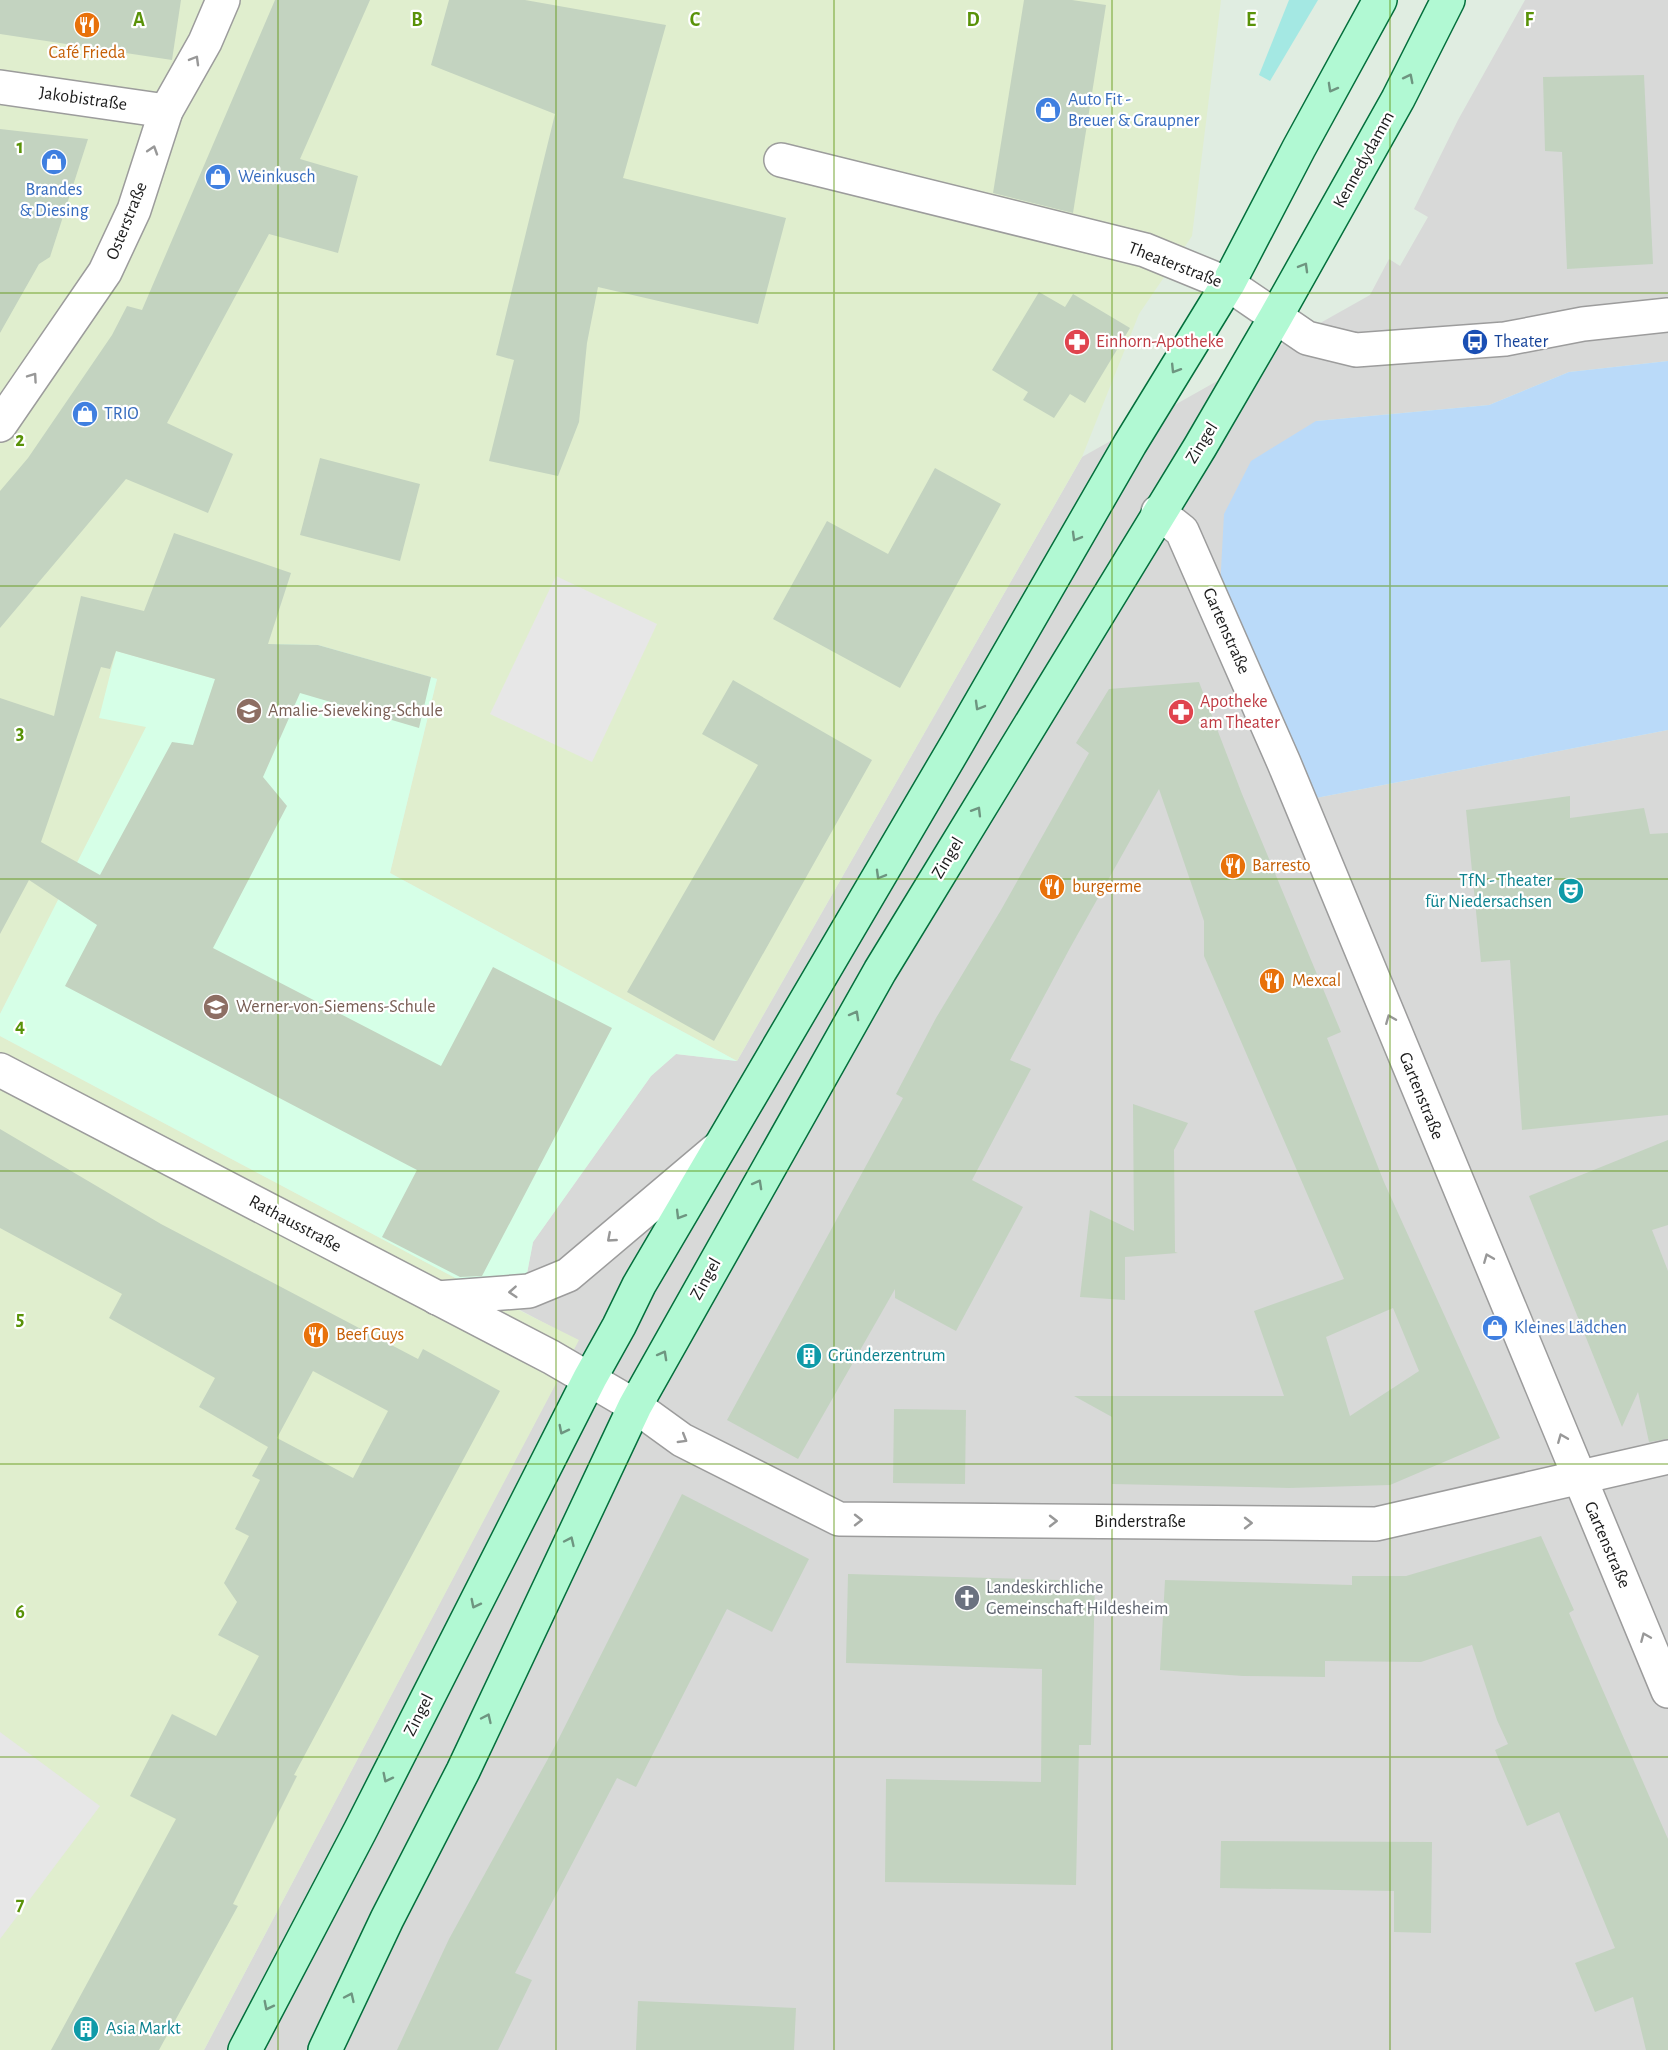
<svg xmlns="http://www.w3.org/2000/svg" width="1668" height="2050" font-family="'Alegreya Sans',sans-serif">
<rect width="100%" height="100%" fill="#e0ede1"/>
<path fill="#d8d9d8" d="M1525 0H1668V361L1569 372 1489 405 1316 421V798L1668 730V2050H204L578 1341 520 1310 533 1242 651 1076 676 1054 737 1061 1082 457 1370 295 1389 259 1400 266 1428 217 1414 209 1458 120Z"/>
<g fill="#e0eece">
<path d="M0 0H1221L1192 236 1139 314 1082 457 737 1061 390 873 437 679 318 645 215 679 116 651 147 726 0 1014Z"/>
<path d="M0 1036 478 1290 579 1340 204 2050H0Z"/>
</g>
<path fill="#d6ffe7" d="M231 639 268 644 318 645 437 679 390 873 737 1061 676 1054 651 1076 533 1242 520 1310 478 1290 0 1036V1014L146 727 99 718 116 651 215 679Z"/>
<path fill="#a4e8e3" d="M1289 0H1318L1270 81 1259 75Z"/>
<path fill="#badaf9" d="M1668 361V730L1316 798 1220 588 1224 514 1251 461 1316 421 1489 405 1569 372Z"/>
<g fill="#e7e7e7">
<path d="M556 576 657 624 592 762 490 714Z"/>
<path d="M0 1732 100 1806 0 1939Z"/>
</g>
<g fill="#c3d3c0" fill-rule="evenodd">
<path d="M0 0H181L172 60 0 34Z"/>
<path d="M275 0H370L300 159 358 176 338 253 269 234 167 423 233 454 208 513 126 479 0 628V491L28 458 112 335 127 306 142 310Z"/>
<path d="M449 0H525L666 25 623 178 786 218 758 324 598 287 587 343 579 422 558 476 489 461 514 360 496 355 555 114 431 65Z"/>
<path d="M1024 0H1072L1106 5 1073 213 993 193Z"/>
<path d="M1644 75 1653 264 1567 269 1562 152 1545 151 1543 77Z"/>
<path d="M0 129 88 139 50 257 39 264 0 333Z"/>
<path d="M1039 292 1065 307 1073 294 1130 328 1085 403 1070 394 1054 418 1023 400 1028 392 992 370Z"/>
<path d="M320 458 420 484 400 561 300 535Z"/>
<path d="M935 468 1001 504 900 688 773 619 827 521 888 554Z"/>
<path d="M174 533 291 573 268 644 318 645 431 677 419 728 300 693 263 777 287 806 213 948 441 1066 493 967 612 1028 482 1276 460 1277 382 1237 417 1170 65 986 97 925 29 880 0 934V698L54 716 81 596 144 611ZM116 651 215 679 193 745 172 742 100 875 41 842 101 667 110 669Z"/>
<path d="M733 680 872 760 714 1041 627 992 758 765 702 734Z"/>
<path d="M1199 682 1242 794 1341 1032 1327 1038 1384 1182 1500 1438 1390 1485 1289 1488 1112 1484V1417L1074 1396H1284L1254 1311 1344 1279 1204 956V921L1159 789 1070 948 1010 1060 1031 1069 972 1180 1023 1207 956 1331 895 1298V1289L798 1459 727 1420 903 1098 896 1094 936 1018 1001 910 1089 753 1076 743 1109 689ZM1393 1308 1419 1371 1350 1416 1326 1337Z"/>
<path d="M1570 796V818L1644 808 1650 834 1668 833V1115L1522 1130 1510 960 1481 962 1466 810Z"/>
<path d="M1133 1104 1188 1123 1174 1150 1175 1252 1178 1253 1125 1257V1300L1080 1297 1090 1210 1134 1231Z"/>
<path d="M0 1129 161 1224 418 1359 423 1349 500 1391 294 1775 297 1776 233 1904 238 1906 159 2050H51L176 1819 130 1796 172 1714 216 1736 259 1656 218 1635 237 1602 224 1583 249 1536 235 1529 260 1480 252 1476 268 1447 199 1407 215 1378 109 1318 122 1294 0 1228ZM313 1371 388 1411 353 1478 277 1438Z"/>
<path d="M1668 1140V1225L1652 1230 1668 1271V1439L1649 1442 1638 1392 1622 1427 1529 1196Z"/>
<path d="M894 1409 966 1410 965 1484 893 1483Z"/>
<path d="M682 1494 809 1559 772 1632 727 1609 636 1787 617 1778 515 1973 532 1980 498 2050H397L449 1939 555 1746Z"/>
<path d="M1541 1536 1574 1610 1569 1613 1668 1839V2050H1646L1633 1997 1595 2012 1575 1963 1615 1948 1559 1812 1527 1826 1495 1750 1508 1744 1497 1720 1472 1645 1421 1662 1325 1661V1677L1243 1676 1160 1670 1165 1580 1352 1585V1576H1406Z"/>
<path d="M848 1574 1095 1581 1091 1745H1079L1076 1885 885 1882 886 1779 1041 1782 1042 1669 846 1663Z"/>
<path d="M1221 1841 1432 1842 1431 1933 1394 1932V1891L1220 1888Z"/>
<path d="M638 2001 796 2008 794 2050H636Z"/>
</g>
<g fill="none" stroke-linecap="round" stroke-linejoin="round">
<g stroke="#9c9c9c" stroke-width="36">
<g id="minor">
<path d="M0 87 166 111"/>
<path d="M781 160 1145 250 1228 284 1307 338 1356 350 1505 339 1583 324 1668 315"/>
<path d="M0 425 105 272 134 210 166 111 205 42 223 0"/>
<path d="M1158 512 1182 531 1284 763 1668 1691"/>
<path d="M0 1070 551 1357 635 1406 682 1440 839 1519 1376 1524 1668 1457"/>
<path d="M437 1298 529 1291 568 1275 716 1150"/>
</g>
</g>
<g stroke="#046f3c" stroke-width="36">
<g id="secondary">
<path d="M245 2050 360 1831 590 1378 619 1326 639 1285 958 742 1130 444 1228 284 1299 148 1380 0"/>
<path d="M325 2050 387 1919 463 1771 635 1406 880 971 1200 447 1275 318 1398 99 1448 0"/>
</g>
</g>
<use href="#minor" stroke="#fff" stroke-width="33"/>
<use href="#secondary" stroke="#b1f9d3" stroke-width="33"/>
</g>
<defs><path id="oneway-chevron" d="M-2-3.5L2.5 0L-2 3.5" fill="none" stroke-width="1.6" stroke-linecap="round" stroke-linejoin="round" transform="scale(1.5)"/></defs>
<g stroke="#989898">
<use href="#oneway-chevron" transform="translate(195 60) rotate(-60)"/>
<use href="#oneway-chevron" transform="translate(153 150) rotate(-72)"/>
<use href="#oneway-chevron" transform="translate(33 377) rotate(-55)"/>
<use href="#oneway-chevron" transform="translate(1390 1019) rotate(-112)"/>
<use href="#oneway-chevron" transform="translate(611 1238) rotate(139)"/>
<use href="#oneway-chevron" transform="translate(1488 1258) rotate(-112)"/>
<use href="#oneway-chevron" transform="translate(513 1292) rotate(176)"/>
<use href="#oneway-chevron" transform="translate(1562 1438) rotate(-112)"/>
<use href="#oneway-chevron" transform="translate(683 1439) rotate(31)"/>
<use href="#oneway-chevron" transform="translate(858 1520)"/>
<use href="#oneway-chevron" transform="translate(1053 1521)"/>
<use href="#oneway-chevron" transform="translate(1248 1523)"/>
<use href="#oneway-chevron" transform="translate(1645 1637) rotate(-113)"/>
</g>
<g stroke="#6e9580">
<use href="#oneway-chevron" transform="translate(1409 78) rotate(-63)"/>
<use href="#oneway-chevron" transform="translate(1332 88) rotate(119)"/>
<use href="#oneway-chevron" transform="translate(1304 267) rotate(-60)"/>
<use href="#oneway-chevron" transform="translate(1175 369) rotate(122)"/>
<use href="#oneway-chevron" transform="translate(1076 537) rotate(120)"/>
<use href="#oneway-chevron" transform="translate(979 706) rotate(120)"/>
<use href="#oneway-chevron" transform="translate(977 811) rotate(-59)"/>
<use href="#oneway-chevron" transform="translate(880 875) rotate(120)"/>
<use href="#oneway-chevron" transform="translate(855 1015) rotate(-61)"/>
<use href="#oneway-chevron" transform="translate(758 1184) rotate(-61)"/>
<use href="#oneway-chevron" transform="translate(680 1215) rotate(121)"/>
<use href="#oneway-chevron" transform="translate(663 1355) rotate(-61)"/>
<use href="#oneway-chevron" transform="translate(563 1430) rotate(117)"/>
<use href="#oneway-chevron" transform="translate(570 1541) rotate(-65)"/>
<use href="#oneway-chevron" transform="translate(475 1604) rotate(117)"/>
<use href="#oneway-chevron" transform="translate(487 1718) rotate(-65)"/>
<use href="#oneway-chevron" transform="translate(387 1778) rotate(117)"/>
<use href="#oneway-chevron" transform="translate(350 1997) rotate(-65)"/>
<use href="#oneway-chevron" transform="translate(268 2006) rotate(117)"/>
</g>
<path fill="none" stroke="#599208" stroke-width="1.5" stroke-opacity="0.55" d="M278 0V2050M556 0V2050M834 0V2050M1112 0V2050M1390 0V2050M0 293H1668M0 586H1668M0 879H1668M0 1171H1668M0 1464H1668M0 1757H1668"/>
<defs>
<g id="restaurant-disc" transform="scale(1.35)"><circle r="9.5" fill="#e8710a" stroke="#fff"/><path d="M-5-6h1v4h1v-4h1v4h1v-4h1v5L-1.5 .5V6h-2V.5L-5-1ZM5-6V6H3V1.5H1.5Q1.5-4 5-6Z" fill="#fff"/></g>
<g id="shop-disc" transform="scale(1.35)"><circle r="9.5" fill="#3f7fe0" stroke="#fff"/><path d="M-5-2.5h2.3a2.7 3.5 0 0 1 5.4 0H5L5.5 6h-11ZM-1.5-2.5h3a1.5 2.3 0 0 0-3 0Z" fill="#fff"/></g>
<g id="pharmacy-disc" transform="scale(1.35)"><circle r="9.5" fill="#e0444e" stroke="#fff"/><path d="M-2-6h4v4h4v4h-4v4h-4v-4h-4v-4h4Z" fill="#fff"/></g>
<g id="bus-disc" transform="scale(1.35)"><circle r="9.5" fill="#1a4fb4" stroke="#fff"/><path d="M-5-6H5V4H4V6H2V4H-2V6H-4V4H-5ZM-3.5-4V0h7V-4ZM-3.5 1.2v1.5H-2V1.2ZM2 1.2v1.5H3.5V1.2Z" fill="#fff"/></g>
<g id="school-disc" transform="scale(1.35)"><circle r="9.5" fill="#8d6e63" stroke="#fff"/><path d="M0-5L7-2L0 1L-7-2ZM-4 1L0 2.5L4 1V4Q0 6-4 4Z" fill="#fff"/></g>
<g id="theatre-disc" transform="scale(1.35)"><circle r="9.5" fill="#0f9aa8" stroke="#fff"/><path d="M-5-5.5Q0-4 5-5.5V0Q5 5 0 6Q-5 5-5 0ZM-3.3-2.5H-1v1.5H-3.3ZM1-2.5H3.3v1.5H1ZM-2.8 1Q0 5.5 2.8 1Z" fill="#fff"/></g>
<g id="building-disc" transform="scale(1.35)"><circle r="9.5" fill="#0f9aa8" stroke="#fff"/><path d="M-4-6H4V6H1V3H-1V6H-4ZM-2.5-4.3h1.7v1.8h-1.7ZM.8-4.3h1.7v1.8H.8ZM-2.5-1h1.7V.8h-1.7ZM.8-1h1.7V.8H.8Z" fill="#fff"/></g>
<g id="church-disc" transform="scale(1.35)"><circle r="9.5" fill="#6b7280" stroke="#fff"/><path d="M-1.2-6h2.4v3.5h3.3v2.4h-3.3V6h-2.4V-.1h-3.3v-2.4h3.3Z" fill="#fff"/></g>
</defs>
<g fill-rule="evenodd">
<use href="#restaurant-disc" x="87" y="25"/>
<use href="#shop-disc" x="1048" y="110"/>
<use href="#shop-disc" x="54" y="162"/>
<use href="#shop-disc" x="218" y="177"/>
<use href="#pharmacy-disc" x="1077" y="342"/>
<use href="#bus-disc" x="1475" y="342"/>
<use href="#shop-disc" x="85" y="414"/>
<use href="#school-disc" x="249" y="711"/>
<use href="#pharmacy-disc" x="1181" y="712"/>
<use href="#restaurant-disc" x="1233" y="866"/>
<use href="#restaurant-disc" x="1052" y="887"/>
<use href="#theatre-disc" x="1571" y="891"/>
<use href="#restaurant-disc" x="1272" y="981"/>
<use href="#school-disc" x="216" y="1007"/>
<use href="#shop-disc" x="1495" y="1328"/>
<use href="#restaurant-disc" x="316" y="1335"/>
<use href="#building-disc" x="809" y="1356"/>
<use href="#church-disc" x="967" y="1598"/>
<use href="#building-disc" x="86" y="2029"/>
</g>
<g text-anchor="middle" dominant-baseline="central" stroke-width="4.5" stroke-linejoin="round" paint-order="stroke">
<g font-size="18" fill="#c56008" stroke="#fff" text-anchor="start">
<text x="87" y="53" text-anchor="middle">Café Frieda</text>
<text x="1252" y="866">Barresto</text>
<text x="1072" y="887">burgerme</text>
<text x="1292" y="981">Mexcal</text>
<text x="336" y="1335">Beef Guys</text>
</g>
<g font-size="18" fill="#1b1b1b" stroke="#fff">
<text transform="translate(83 99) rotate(8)">Jakobistraße</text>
<text transform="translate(1364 160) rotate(-61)">Kennedydamm</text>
<text transform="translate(127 221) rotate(-68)">Osterstraße</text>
<text transform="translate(1175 265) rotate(21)">Theaterstraße</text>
<text transform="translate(1202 443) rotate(-58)">Zingel</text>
<text transform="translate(1226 631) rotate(66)">Gartenstraße</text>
<text transform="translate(948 858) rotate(-59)">Zingel</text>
<text transform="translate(1421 1096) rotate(68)">Gartenstraße</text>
<text transform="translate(295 1224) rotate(28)">Rathausstraße</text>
<text transform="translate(706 1279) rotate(-61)">Zingel</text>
<text x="1140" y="1522">Binderstraße</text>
<text transform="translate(1607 1545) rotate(67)">Gartenstraße</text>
<text transform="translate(419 1715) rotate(-63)">Zingel</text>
</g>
<g font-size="18" fill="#366cbe" stroke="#fff" text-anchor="start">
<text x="1068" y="100">Auto Fit -<tspan x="1068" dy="21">Breuer &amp; Graupner</tspan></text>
<text x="238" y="177">Weinkusch</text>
<text x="54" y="190" text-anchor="middle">Brandes<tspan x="54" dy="21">&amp; Diesing</tspan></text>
<text x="104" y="414">TRIO</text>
<text x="1514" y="1328">Kleines Lädchen</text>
</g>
<g font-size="18" fill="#be3a42" stroke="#fff" text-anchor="start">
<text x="1096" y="342">Einhorn-Apotheke</text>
<text x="1200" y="702">Apotheke<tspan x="1200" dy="21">am Theater</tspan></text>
</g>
<g font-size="18" fill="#164399" stroke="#fff" text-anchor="start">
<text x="1494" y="342">Theater</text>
</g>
<g font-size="18" fill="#785e54" stroke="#fff" text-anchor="start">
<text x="268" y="711">Amalie-Sieveking-Schule</text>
<text x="236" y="1007">Werner-von-Siemens-Schule</text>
</g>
<g font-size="18" fill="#0d838f" stroke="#fff" text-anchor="start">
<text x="1552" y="881" text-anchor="end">TfN - Theater<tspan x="1552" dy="21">für Niedersachsen</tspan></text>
<text x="828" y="1356">Gründerzentrum</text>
<text x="106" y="2029">Asia Markt</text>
</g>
<g font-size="18" fill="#5b616d" stroke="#fff" text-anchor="start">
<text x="986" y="1588">Landeskirchliche<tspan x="986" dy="21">Gemeinschaft Hildesheim</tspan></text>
</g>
</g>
<g font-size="20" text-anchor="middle" font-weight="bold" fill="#599208" stroke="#fff" stroke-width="4.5" stroke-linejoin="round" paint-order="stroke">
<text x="139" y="26">A</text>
<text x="417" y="26">B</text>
<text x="695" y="26">C</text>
<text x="973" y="26">D</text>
<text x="1251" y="26">E</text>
<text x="1529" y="26">F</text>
<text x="20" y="153">1</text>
<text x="20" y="446">2</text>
<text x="20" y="739">3</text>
<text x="20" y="1032">4</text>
<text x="20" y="1325">5</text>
<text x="20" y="1618">6</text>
<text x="20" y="1910">7</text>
</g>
</svg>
